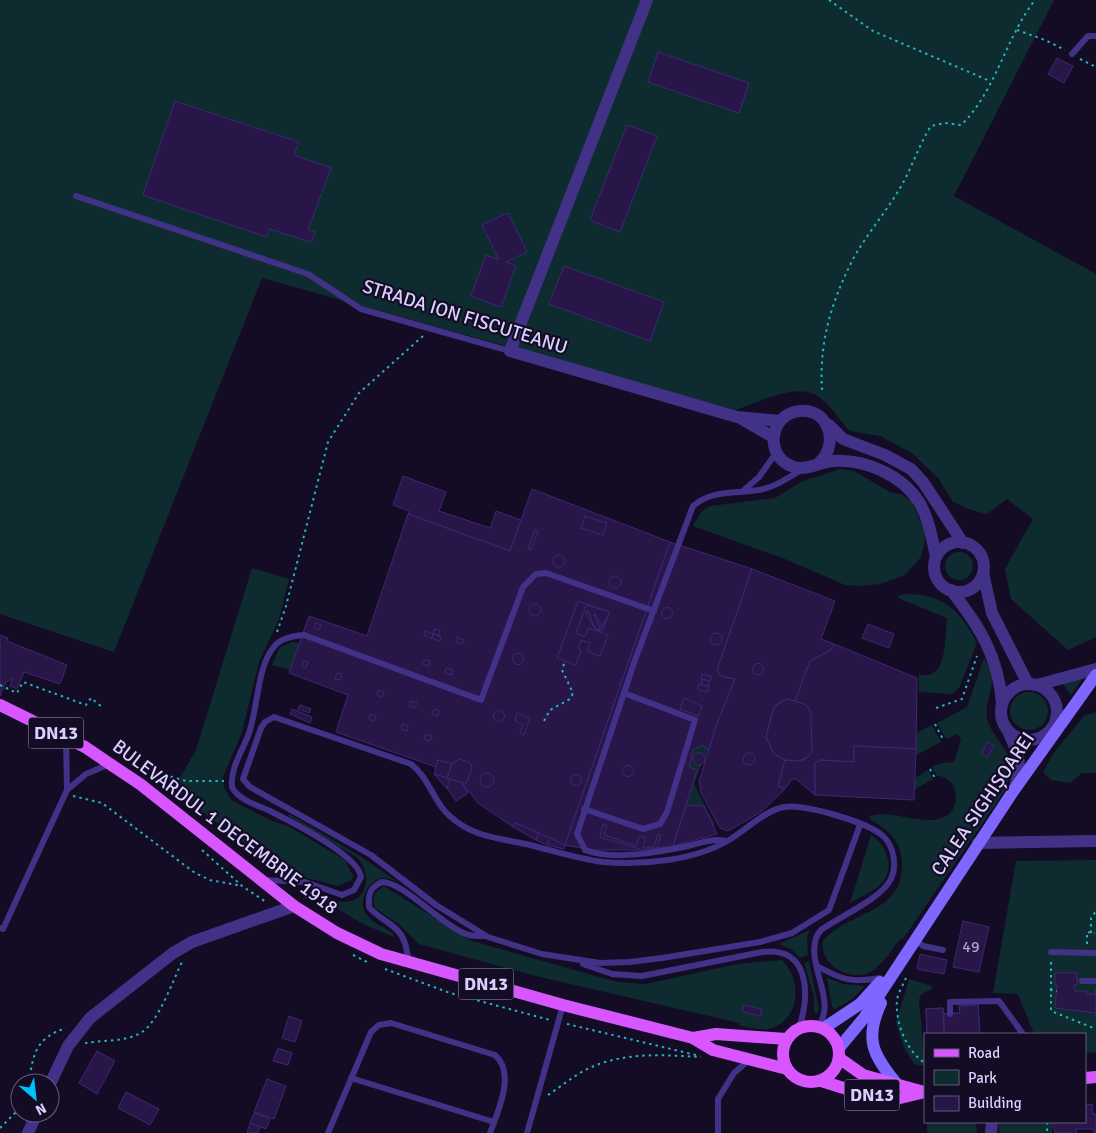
<svg xmlns="http://www.w3.org/2000/svg" width="1096" height="1133" font-family="Signika,sans-serif">
<rect width="100%" height="100%" fill="#130c24"/>
<g fill="#0e2c2f" fill-rule="evenodd">
<path d="M0 0H1054L954 196 1096 274V637L1068 650 1011 599 1005 569 1033 519 1007 499 987 514 971 510 953 502 938 478 912 453 880 436 850 431C841 422 834 410 824 401 801 378 762 402 735 410L262 278 114 652 0 614Z"/>
<path d="M840 469 854 471 892 493 901 494 911 501 925 531V540L921 557 905 575 880 584 859 586 845 585 785 559 693 526 701 512 710 506 775 498 801 482Z"/>
<circle cx="959" cy="566" r="14"/>
<path d="M252 568 289 579 279 619 259 662 242 732 223 777 224 787 231 800 272 821 288 826 345 860 353 876 352 880 338 886 283 872 173 790 196 750Z"/>
<path d="M906 594C945 594 961 612 977 643L959 688 952 694 919 692V674C948 684 945 634 947 618L898 598 900 595Z"/>
<path d="M292 642 300 643 290 670 272 665 280 647Z"/>
<path d="M984 658C987 664 992 672 992 680 992 694 983 707 988 722 996 744 1022 757 1006 785L1008 786 903 939H900C892 949 883 964 872 971 851 984 819 965 823 941 848 911 903 915 902 864 902 841 888 830 870 819V816C893 809 922 827 944 817 963 809 958 776 937 776L932 767 941 763 954 762 961 739 957 734 946 739 937 723 967 707Z"/>
<path d="M1084 677 1071 695 1062 683Z"/>
<circle cx="1029" cy="711" r="19"/>
<path d="M1096 712V773H1082L1070 783 1051 780 1043 772 1053 754 1084 716Z"/>
<path d="M932 725 941 742 916 755V733Z"/>
<path d="M703 745 708 750 694 784 714 823V829L704 806 686 805 697 770 689 767 693 750ZM696 753 704 756 705 760 701 764 694 762 693 756Z"/>
<path d="M928 770 933 779 914 790 915 778Z"/>
<path d="M289 814 360 856 398 882C393 880 388 878 383 878 367 880 357 903 367 915 373 924 384 927 393 933L394 937 363 924 313 894 311 889 315 888C322 894 333 902 343 902 369 902 371 875 358 858L288 816Z"/>
<path d="M871 835C886 844 895 867 883 882 875 891 860 897 850 903Z"/>
<path d="M1096 860V1052L1085 1053V1034H1034L1018 994 993 993 1016 861Z"/>
<path d="M384 886 472 941 617 982 646 984 737 964 782 960C801 979 802 1017 772 1028 763 1031 751 1028 741 1026L739 1023 536 976 419 944 400 925 375 908 373 901 375 893Z"/>
<path d="M810 930 807 936 808 955 800 958 791 949 779 944Z"/>
<path d="M809 961 819 1010 816 1014 814 1011V996L804 963Z"/>
<path d="M827 978 843 984 865 986 851 1000 835 1009 832 1007Z"/>
<path d="M909 979 932 986V989L921 994 919 1000 925 1066 914 1064 904 1047 896 1023Z"/>
<path d="M927 1122H976L977 1133H927Z"/>
<path d="M998 1122H1052V1133H999Z"/>
</g>
<g fill="#271647" stroke="#402675">
<path d="M658 52 749 83 739 113 648 82Z"/>
<path d="M1057 58 1073 66 1064 83 1048 74Z"/>
<path d="M175 101 299 142 294 155 331 168 308 230 315 232 311 242 269 229 267 237 143 195Z"/>
<path d="M627 125 657 136 620 232 590 220Z"/>
<path d="M508 213 527 252 506 262 516 266 501 307 471 296 486 255 499 260 482 225Z"/>
<path d="M564 266 664 302 650 341 549 304Z"/>
<path d="M403 476 446 492 439 511 490 528 496 511 521 520 510 551 408 514 409 511 393 505Z"/>
<path d="M532 489 670 542 565 845 515 823 513 827 478 803 462 783 466 784 472 767 470 763 460 759 452 764 438 760 436 767 336 732 348 695 289 673 309 616 367 636 408 514 510 551Z"/>
<path d="M585 516 607 523 603 535 581 528Z"/>
<path d="M535 530 538 531 531 550 528 549Z"/>
<path d="M670 542 752 569 717 670 721 676 735 679 708 750 703 745 693 750 689 767 697 770 673 846 642 850H593L565 845Z"/>
<circle cx="559" cy="561" r="6"/>
<path d="M752 569 835 601 821 639 834 644 831 650 810 661 795 701 787 699 781 701 774 707 772 714 766 737 774 754 785 760 778 786 785 789 761 812 728 831 720 828 701 793 699 781 717 723 735 679 721 676 717 670Z"/>
<circle cx="615" cy="582" r="6"/>
<path d="M578 601 610 612 586 605 576 633 585 637 588 628 608 635 600 656 587 651 590 643 581 640 578 649 581 650 576 665 557 658Z"/>
<circle cx="535" cy="610" r="6"/>
<circle cx="667" cy="613" r="5.5"/>
<path d="M588 611 595 628 601 630 594 615 595 614 602 627 609 613 602 632 595 629 585 612Z"/>
<path d="M316 623 321 625 319 630 314 628Z"/>
<path d="M868 624 894 634 889 648 862 638Z"/>
<path d="M435 629 440 631 439 636 433 634Z"/>
<path d="M425 631 433 634 432 638 424 635Z"/>
<circle cx="716" cy="639" r="6"/>
<path d="M433 634 441 637 440 641 432 638Z"/>
<path d="M0 635 8 638 7 641 67 665 60 684 24 672 17 689 10 686 12 679 6 682 0 696Z"/>
<path d="M457 637 464 640 462 644 456 642Z"/>
<path d="M834 644 917 678 916 749 854 746V762L820 760 815 763V795L796 779H792L785 789 778 786 785 760H804L812 751 810 710 804 704 795 701 810 661 831 650Z"/>
<circle cx="518" cy="659" r="5.5"/>
<path d="M424 660 430 661 429 666 422 664Z"/>
<path d="M304 661 308 662 306 668 302 667Z"/>
<circle cx="758" cy="669" r="5.5"/>
<path d="M446 668 453 670 452 675 445 673Z"/>
<path d="M337 673 342 674 340 680 335 679Z"/>
<path d="M702 674 711 676 710 681 701 679Z"/>
<path d="M702 679 709 681 708 686 701 685Z"/>
<path d="M699 684 709 687 708 692 698 690Z"/>
<path d="M378 690 384 692 382 697 377 695Z"/>
<path d="M684 698 702 706 699 716 680 709Z"/>
<path d="M787 699 804 704 808 707 811 715 812 751 808 757 799 761 785 760 774 754 766 737 774 707Z"/>
<path d="M411 701 417 703 415 708 409 706Z"/>
<path d="M300 705 311 709 309 713 298 709Z"/>
<path d="M292 709 312 717 310 723 290 714Z"/>
<path d="M434 709 439 711 438 716 432 714Z"/>
<circle cx="499" cy="716" r="5.5"/>
<path d="M517 713 530 718 524 735 520 733 523 724 515 721Z"/>
<path d="M370 714 376 716 374 721 369 719Z"/>
<path d="M402 724 408 726 407 731 401 729Z"/>
<path d="M426 734 432 736 430 741 424 739Z"/>
<path d="M988 742 994 746 987 757 982 753Z"/>
<path d="M854 746 916 749 914 800 815 795V763L820 760 854 762Z"/>
<circle cx="699" cy="759" r="6"/>
<circle cx="749" cy="759" r="6"/>
<path d="M460 759 470 763 472 767 466 784 447 778 452 764Z"/>
<path d="M438 760 452 764 447 778 434 774Z"/>
<circle cx="628" cy="771" r="5.5"/>
<circle cx="487" cy="780" r="7"/>
<path d="M434 774 450 779 447 789Z"/>
<circle cx="576" cy="780" r="5.5"/>
<path d="M450 779 462 783 468 793 456 801 447 788Z"/>
<path d="M686 805 704 806 717 834 673 846Z"/>
<path d="M515 823 539 833 536 840 513 827Z"/>
<path d="M603 824 607 825 604 835 636 846 639 836 646 838 643 848 654 847 658 834 661 835 657 848 642 850 600 837Z"/>
<path d="M539 833 550 838 547 845 536 840Z"/>
<path d="M550 838 565 845 564 849 547 845Z"/>
<path d="M963 921 989 927 979 972 953 967Z"/>
<path d="M920 954 947 960 944 974 917 969Z"/>
<path d="M1055 973H1077V985H1074V991H1086V994H1095L1096 990V1017L1095 1013 1055 1008 1057 985H1055Z"/>
<path d="M744 1005 762 1009 760 1016 742 1012Z"/>
<path d="M978 1005 980 1034H927L926 1009 943 1008 944 1014 960 1013 959 1006Z"/>
<path d="M978 1005 980 1034H944V1014L960 1013 959 1006Z"/>
<path d="M943 1008 944 1034H927L926 1009Z"/>
<path d="M289 1016 302 1021 295 1042 282 1038Z"/>
<path d="M278 1048 292 1053 288 1065 273 1061Z"/>
<path d="M97 1051 115 1061 97 1094 79 1083Z"/>
<path d="M267 1079 286 1086 274 1119 254 1112Z"/>
<path d="M126 1092 159 1109 150 1125 118 1108Z"/>
<path d="M1092 1104 1093 1114H1096V1133H1094L1093 1129H1076L1077 1133H1055L1052 1122H1085V1105Z"/>
<path d="M254 1113 270 1119 266 1129 250 1123Z"/>
<path d="M250 1123 260 1127 258 1133H247Z"/>
</g>
<g fill="none" stroke-linecap="round" stroke-linejoin="round">
<g stroke="#22b4c0" stroke-width="2" stroke-dasharray="2.5 4" stroke-linecap="butt">
<path d="M829 0 873 31 990 81"/>
<path d="M1017 30 1045 40 1065 50"/>
<path d="M1080 59 1096 67"/>
<path d="M822 390C819 343 831 303 852 261 867 233 889 209 904 181 914 162 920 143 931 126L945 123 961 125C995 93 1006 37 1035 0"/>
<path d="M277 632 286 606 328 442 359 393 423 336"/>
<path d="M0 685 17 693 23 682 86 705 91 698 102 707"/>
<path d="M936 708 962 699 977 656"/>
<path d="M544 721 550 710 570 699 573 693 562 670 565 661"/>
<path d="M935 724 944 741"/>
<path d="M930 769 935 778"/>
<path d="M158 773 186 781H224"/>
<path d="M73 796 102 803 195 873 210 880 242 886"/>
<path d="M202 850 242 886 266 902"/>
<path d="M1091 933V918L1096 911"/>
<path d="M1087 944V932L1095 933"/>
<path d="M353 955 367 962"/>
<path d="M1051 962V1011L1096 1029"/>
<path d="M385 969 450 993 550 1020"/>
<path d="M906 978C903 985 898 993 897 1000 895 1022 906 1051 925 1063"/>
<path d="M1050 990 1057 991"/>
<path d="M567 1024 696 1055"/>
<path d="M85 1043C103 1040 127 1042 142 1032 159 1021 173 980 182 962"/>
<path d="M29 1083C33 1053 36 1038 66 1028"/>
<path d="M548 1095C563 1085 577 1073 594 1066 628 1052 665 1055 701 1057"/>
<path d="M1047 1122V1133"/>
<path d="M0 1128 20 1108"/>
</g>
<g stroke="#413288" stroke-width="6">
<path d="M1072 54 1088 36H1096"/>
<path d="M76 196 308 274 361 309 510 351"/>
<path d="M744 490 759 477 776 453"/>
<path d="M67 790 86 774 110 764"/>
<path d="M584 809 643 829 660 824 667 812 695 720 624 693"/>
<path d="M726 841C711 838 702 843 688 846 659 852 613 861 585 850L577 834 635 660 693 506C713 489 735 494 759 490 775 487 788 478 801 470"/>
<path d="M264 880 305 882 342 895 354 890 361 877C358 855 290 821 270 811 257 805 238 800 232 787 230 768 243 750 249 733 258 708 257 668 273 648 280 638 293 636 304 635L481 700 523 587 536 574 546 573 654 611"/>
<path d="M0 928 3 929 67 790 66 738"/>
<path d="M915 940 923 946 943 950"/>
<path d="M1051 952 1096 953"/>
<path d="M409 961C407 955 407 947 404 941 399 925 379 920 369 907 368 895 370 887 382 882 404 882 443 927 469 935 473 936 479 936 484 936"/>
<path d="M583 964 612 974 642 976 762 952C810 946 810 994 799 1028"/>
<path d="M817 966C842 980 852 983 880 978"/>
<path d="M1082 981H1096"/>
<path d="M950 1014V1002L999 1001 1023 1034"/>
<path d="M820 1027C823 1017 826 1009 824 999 822 979 805 948 821 930 840 916 881 899 891 879 897 866 894 847 884 837 869 822 804 804 784 807 764 811 746 830 729 840 694 861 643 865 603 862 577 859 551 850 526 844 498 838 474 837 452 818 434 804 429 777 411 764L274 717 265 722 261 728 243 779 250 787 371 855 436 905 488 937 542 954 600 963 630 962 662 958 760 942 792 933 829 910 860 825"/>
<path d="M351 1078 494 1122"/>
<path d="M328 1133 371 1032 379 1025 391 1023 495 1055C516 1073 498 1111 490 1133"/>
<path d="M527 1133 563 1005"/>
<path d="M718 1133V1099L734 1073 749 1060"/>
</g>
<g stroke="#413288" stroke-width="12">
<path d="M647 0 510 351 737 417 780 421"/>
<path d="M742 419 773 437"/>
<path d="M829 425 843 439 885 455 911 469 923 482 963 543"/>
<path d="M819 463C842 442 826 403 794 412 770 419 766 454 789 465 804 473 818 462 833 461 865 459 902 475 919 502 929 519 932 538 936 557"/>
<circle cx="959" cy="567" r="25"/>
<path d="M983 573 992 613 1028 684"/>
<path d="M951 590C980 627 998 656 1002 703"/>
<circle cx="1029" cy="712" r="28"/>
<path d="M1037 685 1096 669"/>
<path d="M1008 731C1019 756 1022 761 1015 788"/>
<path d="M978 843 1096 841"/>
<path d="M50 1084 68 1046 90 1018 173 953 192 942 294 906"/>
<path d="M28 1133 37 1113"/>
<path d="M991 1133 992 1122"/>
</g>
<g stroke="#7e66ff" stroke-width="12">
<path d="M881 1003C864 1039 873 1055 896 1083"/>
<path d="M824 1028 860 1004 880 982"/>
<path d="M839 1048 864 1018 1014 790 1096 675"/>
</g>
<g stroke="#d756ff" stroke-width="12">
<path d="M0 705 85 747 110 764 140 784 294 906 337 933 381 954 563 1005 693 1038 713 1050 787 1069"/>
<circle cx="811" cy="1054" r="28"/>
<path d="M693 1038 716 1034 786 1039"/>
<path d="M839 1058 863 1075 924 1092"/>
<path d="M1085 1078 1096 1077"/>
<path d="M821 1081 863 1094 896 1099 925 1092"/>
</g>
</g>
<g text-anchor="middle" dominant-baseline="central" stroke-width="4.5" stroke-linejoin="round" paint-order="stroke">
<g font-size="16" fill="#aea1d1">
<text x="971" y="947">49</text>
</g>
<g fill="#130c24" stroke="#9f94bd" stroke-width="1">
<rect x="28.5" y="717.5" width="55" height="31" rx="4"/>
<rect x="458.5" y="968.5" width="55" height="31" rx="4"/>
<rect x="844.5" y="1079.5" width="55" height="31" rx="4"/>
</g>
<g font-size="18" font-weight="bold" fill="#dbcfff">
<text x="56" y="733">DN13</text>
<text x="486" y="984">DN13</text>
<text x="872" y="1095">DN13</text>
</g>
<g font-size="19" fill="#dbcfff" stroke="#130c24">
<text transform="translate(465 317) rotate(17)">STRADA ION FISCUTEANU</text>
<text transform="translate(983 804) rotate(-56)">CALEA SIGHIȘOAREI</text>
<text transform="translate(225 827) rotate(37)">BULEVARDUL 1 DECEMBRIE 1918</text>
</g>
</g>
<rect x="924" y="1033" width="162" height="90" fill="#130c24" stroke="#635a7c"/>
<rect x="934" y="1049" width="25" height="8" fill="#d756ff" stroke="#635a7c"/>
<text x="968" y="1058" font-size="15" fill="#dbcfff">Road</text>
<rect x="934" y="1070" width="25" height="15" fill="#0e2c2f" stroke="#635a7c"/>
<text x="968" y="1083" font-size="15" fill="#dbcfff">Park</text>
<rect x="934" y="1096" width="25" height="15" fill="#271647" stroke="#635a7c"/>
<text x="968" y="1108" font-size="15" fill="#dbcfff">Building</text>
<g transform="translate(35 1098) rotate(152)"><circle r="24" fill="#130c24" stroke="#635a7c"/>
<path d="M0-4L9 19L0 12L-9 19Z" fill="#00bffa"/>
<text y="-8" font-size="14" font-weight="bold" text-anchor="middle" fill="#dbcfff">N</text>
</g>
</svg>
